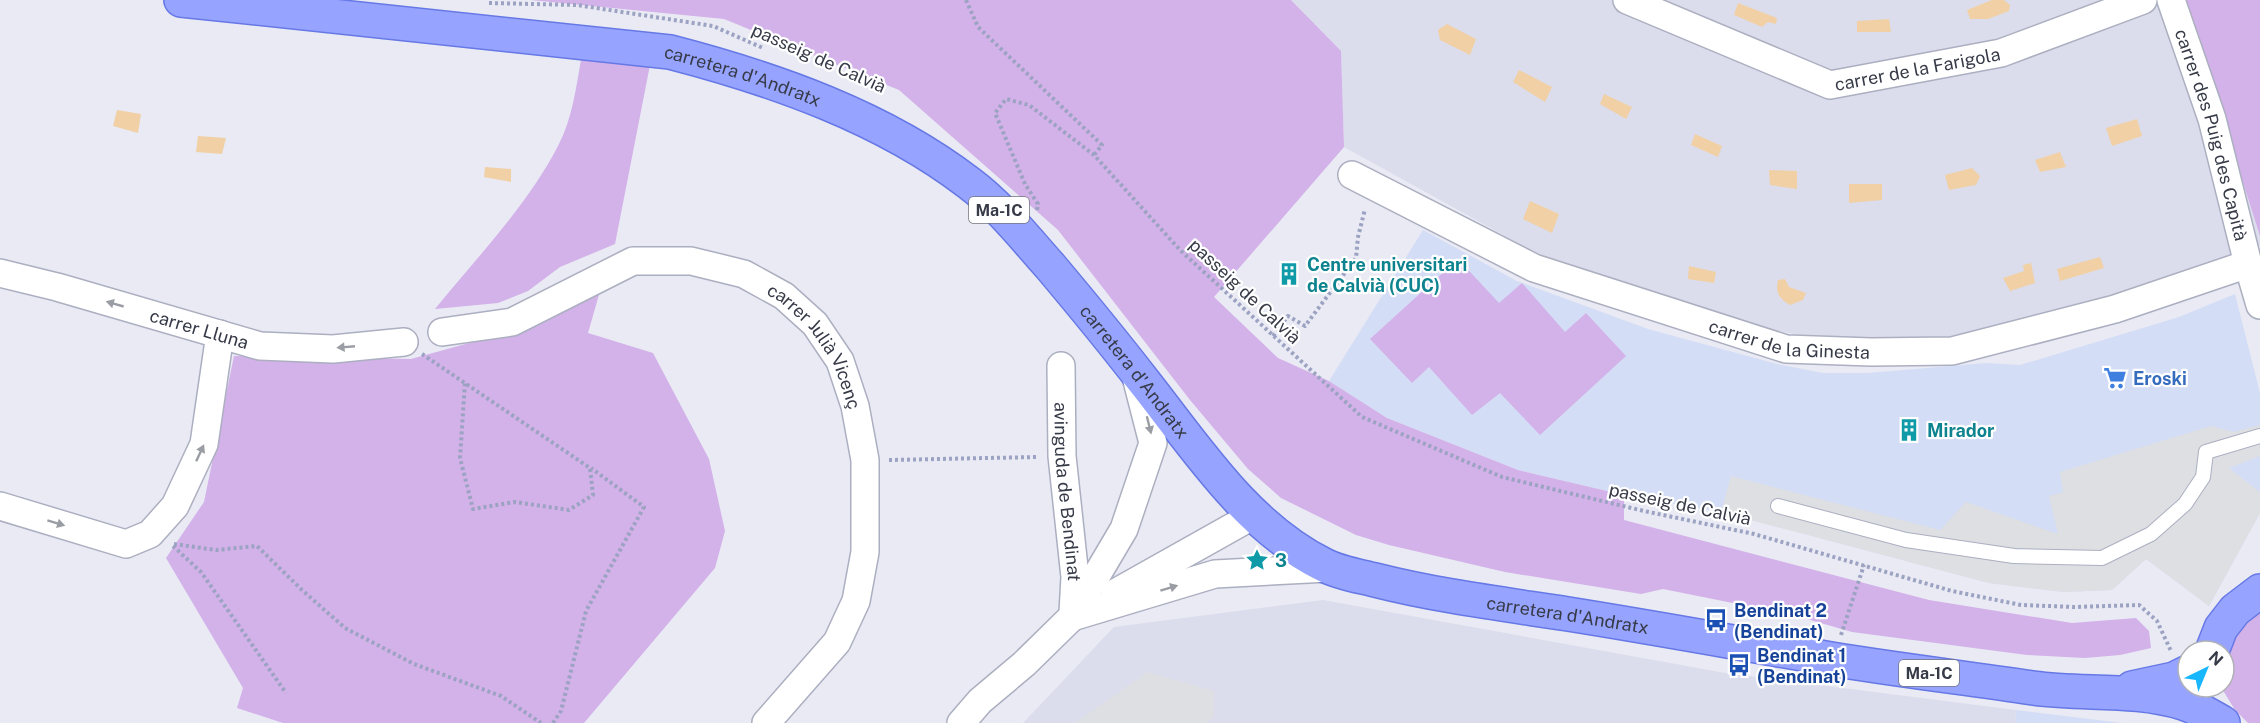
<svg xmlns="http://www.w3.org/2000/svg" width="2260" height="723" font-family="'Public Sans',sans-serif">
<rect width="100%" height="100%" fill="#e9eaf4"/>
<g fill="#dbddec">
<path d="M1291 0H2185L2260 236V245L2248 264 1926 355 1758 328 1538 254 1344 147 1341 51Z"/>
<path d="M1323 600 1725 673 2016 710 2015 723H1023L1114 627Z"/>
</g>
<g fill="#d4ddf6">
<path d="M1423 230 1517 281 1648 329 1777 364 1823 373H1868L1986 363 2020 365 2179 317 2235 294 2260 393V513L2209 606 2146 559 2112 590 2064 592 1989 583 1721 512 1624 495 1518 470 1387 418 1329 381Z"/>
<path d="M2016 710 2122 723H2015Z"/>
</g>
<g fill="#d3b1e9">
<path d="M531 0H1291L1341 51 1344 147 1214 297 1278 358 1329 381 1387 418 1518 470 1624 495V520L1929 600 2072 623 2136 618 2149 631 2151 648 2120 655 2085 658 2027 655 1852 632 1793 615 1663 589 1641 594 1505 572 1389 545 1356 535 1281 498 1248 469 1190 400 1058 230 899 90 724 19Z"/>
<path d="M2185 0H2260V236Z"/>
<path d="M581 60 650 65 615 244 560 267 528 291 498 303 435 309C478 256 528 205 559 144 572 119 576 88 581 60Z"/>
<path d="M1458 259 1499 303 1522 283 1565 332 1586 313 1626 356 1540 435 1500 393 1472 415 1429 367 1412 383 1370 339Z"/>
<path d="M600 291 588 333 653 353 709 459 725 531 715 568 584 723H283L237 708 243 688 166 558 204 502 234 356 411 359 545 322Z"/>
<path d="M2260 608V723H2248L2235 710 2224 692V651L2227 639Z"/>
</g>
<g fill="#dddfe3">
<path d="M2260 425V456L2229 468 2260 492V513L2209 606 2146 559 2112 590 2064 592 1989 583 1721 512 1731 476 1940 530 1966 502 2058 534 2049 496 2063 492 2060 472 2211 426 2234 432Z"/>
<path d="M1148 672 1214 691V716L1207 723H1075Z"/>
</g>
<g fill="#f1d0a5">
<path d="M1992 0H2004L2010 5 2009 11 1988 19H1970L1967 10Z"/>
<path d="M1738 3 1777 18 1776 24 1768 22 1762 27 1734 15Z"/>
<path d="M1889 19 1891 32H1857V21Z"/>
<path d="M1447 24 1476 39 1470 55 1440 40 1438 30Z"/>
<path d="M1519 70 1552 87 1545 102 1513 82Z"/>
<path d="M1604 94 1632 107 1626 119 1600 104Z"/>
<path d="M117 110 141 114 138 133 113 126Z"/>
<path d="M2137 119 2142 136 2112 146 2106 128Z"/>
<path d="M1695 134 1722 146 1718 157 1691 145Z"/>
<path d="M198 136 226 138 222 154 196 152Z"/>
<path d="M2060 152 2066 167 2040 172 2035 160Z"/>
<path d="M485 167 511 169V182L484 177Z"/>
<path d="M1972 168 1980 176 1976 185 1949 190 1945 175Z"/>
<path d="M1769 170 1797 171V189L1770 185Z"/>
<path d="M1849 184H1882V200L1849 203Z"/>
<path d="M1530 201 1559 214 1552 233 1523 219Z"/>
<path d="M2100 257 2104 268 2060 281 2057 269Z"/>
<path d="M2031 263 2035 283 2010 291 2003 278 2024 271 2023 265Z"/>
<path d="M1689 266 1716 272 1714 283 1688 279Z"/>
<path d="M1785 279 1789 287 1806 293 1803 300 1790 305C1779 299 1775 292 1778 280Z"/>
</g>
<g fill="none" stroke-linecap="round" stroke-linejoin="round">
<g stroke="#abafc0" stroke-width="16">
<path id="service" d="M1778 506 1906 540 2014 556 2102 558 2151 534 2185 504 2203 477 2206 452 2260 436"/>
</g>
<g stroke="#abafc0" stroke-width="30">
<g id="minor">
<path id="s1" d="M1627 0 1830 85 2001 53 2143 0"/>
<path id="s2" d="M2171 0 2212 119 2248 264 2260 305"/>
<path id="s3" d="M1352 175 1534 268 1786 349 1871 352 1952 351 2115 309 2248 264"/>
<path id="s4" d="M0 273 57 287 260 346 333 349 404 342"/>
<path id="s5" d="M442 332 512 322 633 261H691L744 274 784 296 815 324 840 361 855 406 865 460V552L856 601 837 642 766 723"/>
<path id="s6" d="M1061 366 1062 456 1075 577 1073 613"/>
<path d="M0 506 126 544 150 534 175 506 204 444 220 334"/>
<path d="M1115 593 1254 515"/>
<path d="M1072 617 1215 574 1328 568"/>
<path d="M961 723 980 701 1024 664 1072 617 1124 529 1153 443 1135 373"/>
</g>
</g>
<g stroke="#6678e5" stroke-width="36">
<g id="primary">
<path id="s7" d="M181 0 670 52C774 79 883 117 969 183 1000 206 1024 237 1050 266 1082 304 1114 343 1145 383 1197 449 1247 527 1324 565 1339 573 1359 576 1375 580 1438 596 1503 604 1568 614 1656 628 1743 644 1831 659 1898 670 1966 678 2033 688 2083 695 2134 688 2183 703 2197 707 2210 716 2223 723"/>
<path d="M2212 651 2221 628 2235 610 2260 591"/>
<path d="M2132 688 2174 679 2188 672"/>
</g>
</g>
<g stroke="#9ca3c2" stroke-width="4" stroke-dasharray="3 3" stroke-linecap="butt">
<path d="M966 0 978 27 1102 145 1094 155"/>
<path d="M489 3 577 5 713 26 763 48"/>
<path d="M1037 210 1038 204 1025 184 995 113 1006 99 1029 105 1094 155 1180 250 1362 417 1502 477 1644 511 1754 534 1952 591 2021 605 2075 607 2139 605 2157 621 2171 651"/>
<path d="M1273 336 1288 316 1305 326 1356 258 1358 237 1365 209"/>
<path d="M422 354 590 468 593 495 569 510 515 502 473 509 460 458 465 383"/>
<path d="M889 460 1037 457"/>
<path d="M174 544 216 550 257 546 302 590 345 628 414 664 501 696 541 723"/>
<path d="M173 546 201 572 286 693"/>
<path d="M1841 635 1864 565"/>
<path d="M553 723 561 711 586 611 644 507 591 468"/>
</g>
<use href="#service" stroke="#fff" stroke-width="14"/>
<use href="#minor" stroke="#fff" stroke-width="27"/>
<use href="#primary" stroke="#97a4ff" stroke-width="33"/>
</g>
<defs><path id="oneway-solid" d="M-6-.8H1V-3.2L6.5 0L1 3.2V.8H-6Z" transform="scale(1.5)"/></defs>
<g fill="#9b9da4">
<use href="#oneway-solid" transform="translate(115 304) rotate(-164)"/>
<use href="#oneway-solid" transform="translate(346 347) rotate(175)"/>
<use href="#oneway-solid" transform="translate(1149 425) rotate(76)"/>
<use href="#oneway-solid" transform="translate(200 453) rotate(-65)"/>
<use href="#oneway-solid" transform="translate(56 523) rotate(17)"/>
<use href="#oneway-solid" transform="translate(1169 588) rotate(-17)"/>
</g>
<defs>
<g id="building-bare" transform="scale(1.8)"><path d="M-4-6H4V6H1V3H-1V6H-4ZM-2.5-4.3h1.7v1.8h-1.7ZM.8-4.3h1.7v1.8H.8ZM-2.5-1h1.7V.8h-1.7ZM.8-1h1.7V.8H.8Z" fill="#0f9aa8" stroke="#fff" stroke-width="2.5" paint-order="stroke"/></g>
<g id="supermarket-bare" transform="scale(1.8)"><path d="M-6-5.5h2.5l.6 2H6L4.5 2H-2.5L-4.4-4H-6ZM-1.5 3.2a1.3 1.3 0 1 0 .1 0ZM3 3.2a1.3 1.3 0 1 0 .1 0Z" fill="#3f7fe0" stroke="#fff" stroke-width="2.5" paint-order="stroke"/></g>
<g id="sight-bare" transform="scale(1.8)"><path d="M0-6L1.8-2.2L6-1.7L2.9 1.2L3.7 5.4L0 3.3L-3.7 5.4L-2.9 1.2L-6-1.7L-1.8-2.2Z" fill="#0f9aa8" stroke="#fff" stroke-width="2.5" paint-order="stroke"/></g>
<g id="bus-bare" transform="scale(1.8)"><path d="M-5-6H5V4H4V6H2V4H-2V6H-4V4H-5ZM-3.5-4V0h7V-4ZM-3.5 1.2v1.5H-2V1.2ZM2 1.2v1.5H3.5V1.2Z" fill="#1a4fb4" stroke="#fff" stroke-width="2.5" paint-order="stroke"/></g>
</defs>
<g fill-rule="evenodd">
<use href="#building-bare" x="1289" y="274"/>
<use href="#supermarket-bare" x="2115" y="378"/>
<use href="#building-bare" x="1909" y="430"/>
<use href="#sight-bare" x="1257" y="560"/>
<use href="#bus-bare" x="1716" y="620"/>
<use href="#bus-bare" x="1739" y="665"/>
</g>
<g text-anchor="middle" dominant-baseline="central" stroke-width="4.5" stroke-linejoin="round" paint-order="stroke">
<g fill="#fff" stroke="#73767f" stroke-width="1.5">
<rect x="969" y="197" width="60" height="26" rx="4.5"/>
<rect x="1899" y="660" width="60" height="26" rx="4.5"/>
</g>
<g font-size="16" font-weight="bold" fill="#373b48">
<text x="999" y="210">Ma-1C</text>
<text x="1929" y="673">Ma-1C</text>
</g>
<g font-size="18" fill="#373b48" stroke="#fff">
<text transform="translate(819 58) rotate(24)">passeig de Calvià</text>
<text stroke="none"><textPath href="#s1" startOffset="309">carrer de la Farigola</textPath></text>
<text stroke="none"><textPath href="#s7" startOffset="568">carretera d'Andratx</textPath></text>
<text stroke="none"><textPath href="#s2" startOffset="141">carrer des Puig des Capità</textPath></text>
<text transform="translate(1245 291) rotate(43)">passeig de Calvià</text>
<text stroke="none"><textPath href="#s4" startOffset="207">carrer Lluna</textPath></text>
<text stroke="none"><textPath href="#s3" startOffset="471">carrer de la Ginesta</textPath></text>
<text stroke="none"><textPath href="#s5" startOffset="424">carrer Julià Vicenç</textPath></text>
<text stroke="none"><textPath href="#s7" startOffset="1072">carretera d'Andratx</textPath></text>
<text stroke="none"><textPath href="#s6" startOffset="126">avinguda de Bendinat</textPath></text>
<text transform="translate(1680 504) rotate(12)">passeig de Calvià</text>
<text stroke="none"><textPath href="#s7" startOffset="1594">carretera d'Andratx</textPath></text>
</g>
<g font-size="18" font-weight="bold" fill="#0d838f" stroke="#fff" text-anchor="start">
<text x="1307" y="264">Centre universitari<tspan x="1307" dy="21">de Calvià (CUC)</tspan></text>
<text x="1927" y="430">Mirador</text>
<text x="1275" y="560">3</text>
</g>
<g font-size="18" font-weight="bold" fill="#366cbe" stroke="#fff" text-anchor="start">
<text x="2133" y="378">Eroski</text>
</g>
<g font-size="18" font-weight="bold" fill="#164399" stroke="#fff" text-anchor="start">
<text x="1734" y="610">Bendinat 2<tspan x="1734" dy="21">(Bendinat)</tspan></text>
<text x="1757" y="655">Bendinat 1<tspan x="1757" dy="21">(Bendinat)</tspan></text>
</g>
</g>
<g transform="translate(2206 669) rotate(43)"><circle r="28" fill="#ffffff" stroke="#afb1b6" stroke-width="1.5"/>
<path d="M0-4.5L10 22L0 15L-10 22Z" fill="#18b6fc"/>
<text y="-9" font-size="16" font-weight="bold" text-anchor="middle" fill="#373b48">N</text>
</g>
</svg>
